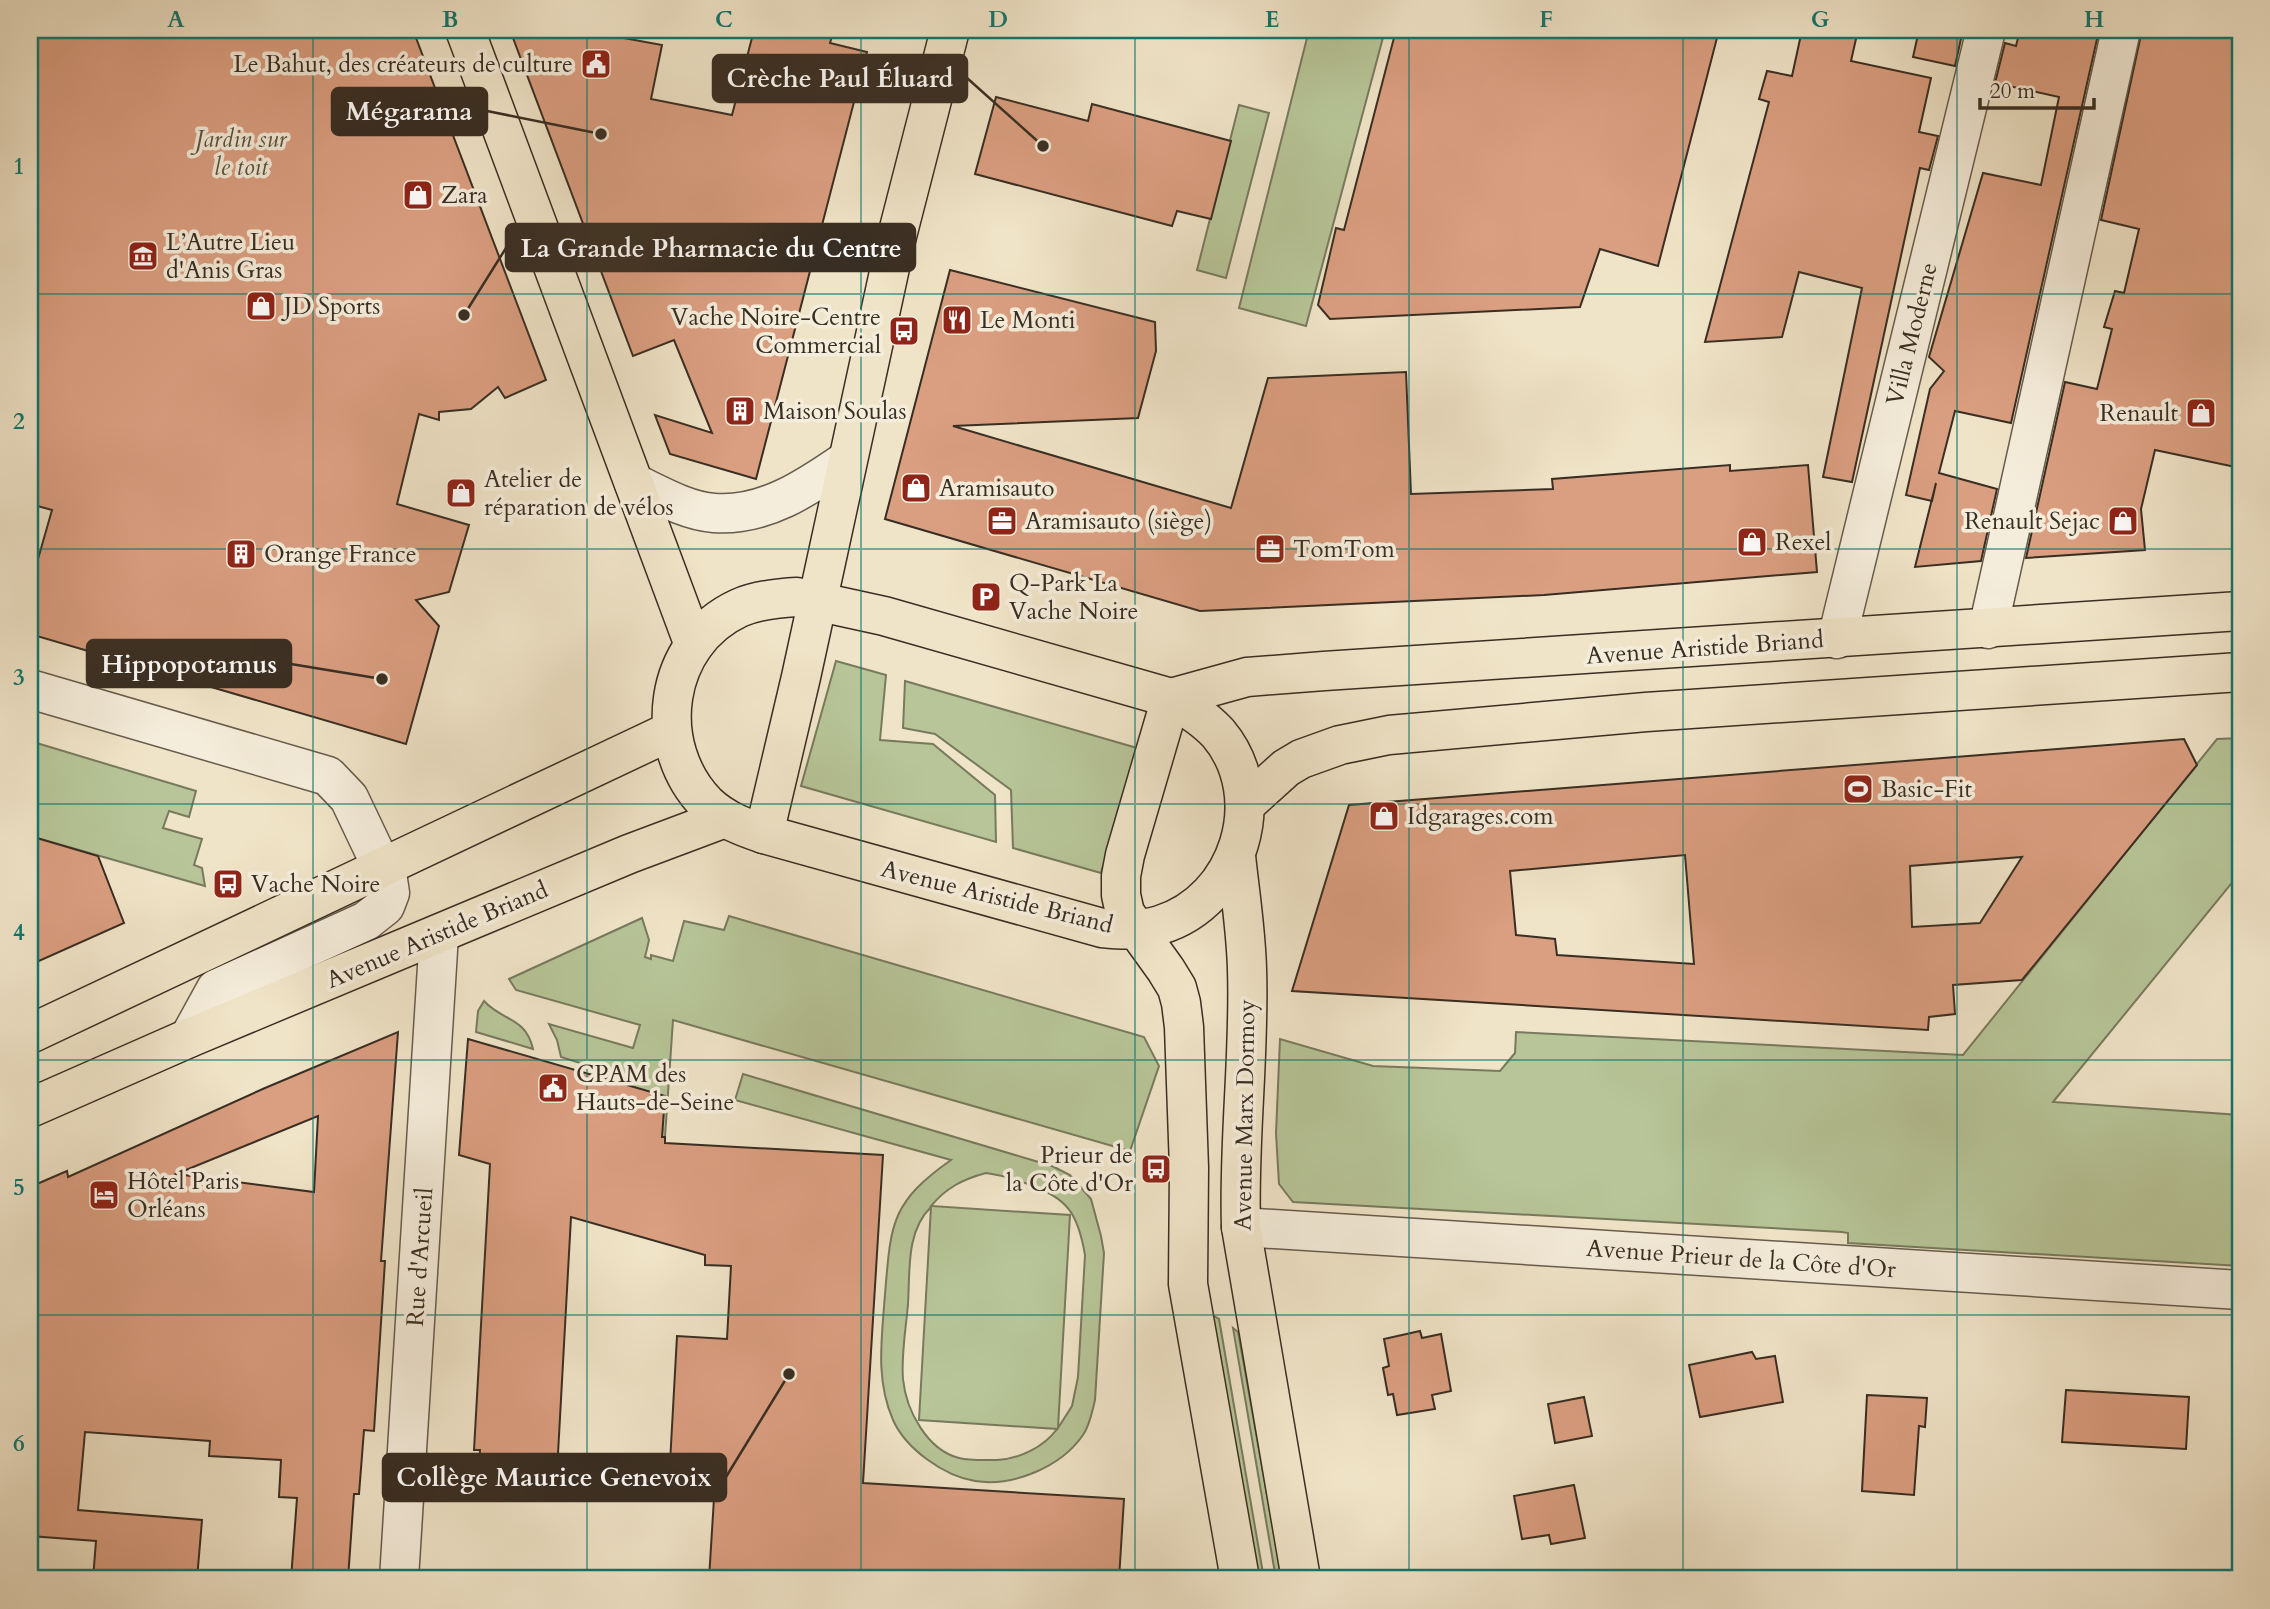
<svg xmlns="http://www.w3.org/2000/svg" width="2270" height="1609" font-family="Cardo,serif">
<rect width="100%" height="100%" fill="#f0e4c8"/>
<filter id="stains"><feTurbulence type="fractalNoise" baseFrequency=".00286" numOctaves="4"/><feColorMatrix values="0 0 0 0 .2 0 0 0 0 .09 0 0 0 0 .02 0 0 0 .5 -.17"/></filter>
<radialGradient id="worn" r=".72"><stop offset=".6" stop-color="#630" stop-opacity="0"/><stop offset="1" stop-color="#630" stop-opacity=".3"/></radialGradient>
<g fill="#b7c598" stroke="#787a5e" stroke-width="2" fill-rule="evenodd">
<path d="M1309 30H1385L1306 326 1239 308Z"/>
<path d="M1239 105 1269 113 1226 278 1197 270Z"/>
<path d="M836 661 886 675 880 740 933 744 995 795 996 842 801 786Z"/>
<path d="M905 681 1137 748 1101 873 1013 848 1011 790 935 734 903 728Z"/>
<path d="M2240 738V873L2053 1102 2240 1115V1266L1848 1243V1233L1842 1232 1293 1202 1279 1184 1276 1133 1280 1039 1373 1066 1500 1071 1515 1053 1516 1032 1963 1055 2217 739Z"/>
<path d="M30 741 196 791 189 817 169 811 163 828 202 839 194 865 202 868 205 886 30 836Z"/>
<path d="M729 916 1144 1037 1159 1066 1130 1151 673 1020 665 1137H662L663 1096 595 1076 596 1068 561 1057 557 1040 549 1024 633 1048 640 1025 516 990 509 979 642 918 649 940 645 957 651 959V955L673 961 684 921 724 930Z"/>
<path d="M484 1001C502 1021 526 1017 533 1049L476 1032 478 1011Z"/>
<path d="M743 1074 1052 1166 1070 1175 1091 1199 1101 1236 1104 1253 1095 1400C1092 1412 1090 1425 1083 1435 1061 1467 1013 1487 975 1481 944 1476 906 1449 893 1420 875 1379 882 1337 885 1294 891 1224 890 1203 951 1160L735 1100ZM986 1173C1001 1175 1014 1179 1028 1184 1068 1198 1078 1214 1085 1255L1078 1377 1072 1406 1058 1428 1070 1215 931 1206C946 1188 963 1179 986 1173ZM931 1207 919 1420 1057 1429C1044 1447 1019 1459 997 1460 985 1460 971 1461 959 1458 927 1450 906 1410 903 1379 901 1355 906 1328 908 1304 910 1271 906 1231 931 1207Z"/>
<path d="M1212 1315 1219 1319 1264 1579H1258Z"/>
<path d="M1233 1328 1238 1332 1282 1579H1276Z"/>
</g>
<g fill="#da9e80" stroke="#392e23" stroke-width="2" fill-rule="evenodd">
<path d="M30 30H413L546 380 505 398 498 387 471 409 439 412V420L419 414 397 504 469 525 449 592 416 600 439 626 406 744 30 634V587L52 510 30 504Z"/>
<path d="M510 30H580L662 45 651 99 732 115 754 30H834L830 43 867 52 756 479 670 454 655 415 712 433 674 340 633 356Z"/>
<path d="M1396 30H1719L1658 266 1600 249 1580 307 1330 319 1318 305 1336 228 1344 230Z"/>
<path d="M1802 30H1858L1851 61 1931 78 1919 132 1938 136 1929 170 1920 168 1852 482 1823 477 1862 288 1799 272 1782 337 1705 342 1769 102 1759 99 1767 71 1792 76Z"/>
<path d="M1919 30H1940L1962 34 1955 66 1913 57Z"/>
<path d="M2020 30H2099L2011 423 1955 411 1939 473 1997 489 1981 561 1915 567 1936 483 1932 501 1906 495 1930 389 1944 371 1929 357 1983 173 2041 185 2059 97 1995 83 2005 43 2016 46Z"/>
<path d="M2142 30H2240V468L2155 450 2141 509 2145 550 2026 558 2065 382 2097 389 2112 329 2104 327 2115 291 2124 293 2139 229 2101 220Z"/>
<path d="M996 97 1088 121 1092 104 1231 141 1211 219 1177 211 1172 226 975 174Z"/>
<path d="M950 270 1155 322 1156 351 1138 418 953 426 1231 508 1268 378 1406 372 1411 494 1553 489 1552 479 1730 465V471L1808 465 1817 572 1544 595 1200 611 885 519Z"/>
<path d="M2184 739 2197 765 2022 980 1953 985 1955 1014 1929 1017 1928 1030 1292 991 1349 805ZM1685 855 1694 964 1557 955 1555 939 1516 935 1510 871ZM2022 857 1980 923 1912 927 1910 866Z"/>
<path d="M30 836 98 856 124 923 30 965Z"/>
<path d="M398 1032 381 1261H385L374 1431 364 1430 359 1494H354L348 1579H291L297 1498 279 1497 281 1460 209 1456 210 1441 85 1432 78 1510 202 1520 197 1579H93L96 1541 30 1536V1187L67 1171 68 1177 265 1088ZM318 1116 314 1192 176 1174Z"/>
<path d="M468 1039 665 1096 662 1137H665V1143L883 1155 863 1483 1124 1499 1119 1579H709L716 1466 670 1463 677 1336 727 1339 731 1266 705 1265V1255L571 1217 557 1472 479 1467 480 1450H474L490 1164 459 1155Z"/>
<path d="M1420 1331 1422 1338 1441 1334 1451 1391 1432 1395 1435 1409 1397 1415 1393 1394 1388 1395 1383 1368 1389 1366 1384 1339Z"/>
<path d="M1752 1352 1756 1359 1775 1356 1783 1402 1700 1417 1689 1365Z"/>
<path d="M2066 1390 2189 1397 2186 1449 2062 1442Z"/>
<path d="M1867 1395 1927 1398 1925 1427 1919 1426 1914 1495 1862 1491Z"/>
<path d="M1584 1397 1592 1436 1555 1443 1548 1404Z"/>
<path d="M1574 1485 1585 1538 1551 1544 1549 1535 1522 1539 1514 1496Z"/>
</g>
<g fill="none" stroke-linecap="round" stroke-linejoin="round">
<g stroke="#675c4c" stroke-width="41">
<g id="minor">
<path d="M634 483C659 495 687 511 714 513 764 517 808 487 847 460"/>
<path d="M1988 629 2121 30"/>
<path d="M1837 639 1986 30"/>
<path d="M30 689 328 776 349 798 388 880 390 893 385 906 366 921 216 989 189 1038"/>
<path d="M1241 1227 2240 1290"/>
<path d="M399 1579 439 934"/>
</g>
</g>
<g stroke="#392e23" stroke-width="41">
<g id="major">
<path d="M465 30 694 645"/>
<path d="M797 597 884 616 1171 698C1188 708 1204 718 1218 733 1272 797 1239 901 1160 925 1140 931 1122 930 1102 928L764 834C743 827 724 820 707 804 650 746 663 643 739 608 757 600 777 598 797 597Z"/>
<path d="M1171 698 1247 677 1324 671 2240 611"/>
<path d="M1171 698 1125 855 1121 876V895L1125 913 1166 970 1177 988 1181 1003 1184 1027 1189 1168 1188 1284 1240 1579"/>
<path d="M1245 805 1286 768 1301 759 1340 745 1389 735 1646 712 2240 672"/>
<path d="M764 834 801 677 896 240 950 30"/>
<path d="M1236 856C1240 893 1246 931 1247 969 1250 1055 1238 1141 1241 1227L1301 1579"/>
<path d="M30 1034 671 731"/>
<path d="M30 1108 189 1038 629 854 725 818"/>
</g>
</g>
<use href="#minor" stroke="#f5eddb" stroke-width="38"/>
<use href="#major" stroke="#f0e4c8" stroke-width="38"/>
</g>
<path fill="none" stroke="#0f766e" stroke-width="2" stroke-opacity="0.55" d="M313 30V1579M587 30V1579M861 30V1579M1135 30V1579M1409 30V1579M1683 30V1579M1957 30V1579M30 294H2240M30 549H2240M30 804H2240M30 1060H2240M30 1315H2240"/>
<defs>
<g id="civic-square" transform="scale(1.575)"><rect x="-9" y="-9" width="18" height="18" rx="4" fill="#8f2418" stroke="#f5eddb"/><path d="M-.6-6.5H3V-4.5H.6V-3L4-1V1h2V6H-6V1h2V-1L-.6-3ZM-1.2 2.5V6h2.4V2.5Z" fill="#fff"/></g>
<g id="shop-square" transform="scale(1.575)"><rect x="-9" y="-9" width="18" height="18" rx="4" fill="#8f2418" stroke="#f5eddb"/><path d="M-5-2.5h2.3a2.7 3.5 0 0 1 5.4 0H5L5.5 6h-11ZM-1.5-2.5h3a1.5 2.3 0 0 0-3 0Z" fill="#fff"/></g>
<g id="museum-square" transform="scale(1.575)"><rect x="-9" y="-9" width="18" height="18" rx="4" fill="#8f2418" stroke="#f5eddb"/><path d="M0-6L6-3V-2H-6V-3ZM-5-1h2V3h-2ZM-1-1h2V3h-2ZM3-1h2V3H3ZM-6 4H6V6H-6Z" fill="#fff"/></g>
<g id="restaurant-square" transform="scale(1.575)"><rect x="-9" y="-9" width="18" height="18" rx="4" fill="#8f2418" stroke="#f5eddb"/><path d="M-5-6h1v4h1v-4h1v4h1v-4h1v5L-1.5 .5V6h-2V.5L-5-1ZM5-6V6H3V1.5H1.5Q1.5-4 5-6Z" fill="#fff"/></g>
<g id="bus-square" transform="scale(1.575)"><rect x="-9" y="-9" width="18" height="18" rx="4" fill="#8f2418" stroke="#f5eddb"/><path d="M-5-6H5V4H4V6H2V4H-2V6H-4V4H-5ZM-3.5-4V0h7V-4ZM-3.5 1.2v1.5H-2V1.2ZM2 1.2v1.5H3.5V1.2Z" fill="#fff"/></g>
<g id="building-square" transform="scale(1.575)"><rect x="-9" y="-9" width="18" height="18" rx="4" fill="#8f2418" stroke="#f5eddb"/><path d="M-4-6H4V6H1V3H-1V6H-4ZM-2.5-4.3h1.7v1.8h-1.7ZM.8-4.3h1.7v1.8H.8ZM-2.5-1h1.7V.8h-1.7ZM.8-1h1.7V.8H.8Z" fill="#fff"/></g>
<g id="office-square" transform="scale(1.575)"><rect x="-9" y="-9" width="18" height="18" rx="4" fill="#8f2418" stroke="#f5eddb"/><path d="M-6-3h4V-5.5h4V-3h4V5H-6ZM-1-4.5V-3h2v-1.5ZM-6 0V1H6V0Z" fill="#fff"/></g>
<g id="parking-square" transform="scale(1.575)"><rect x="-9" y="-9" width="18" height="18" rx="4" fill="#8f2418" stroke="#f5eddb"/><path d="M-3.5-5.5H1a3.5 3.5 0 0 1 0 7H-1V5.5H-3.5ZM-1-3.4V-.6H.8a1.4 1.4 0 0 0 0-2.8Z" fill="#fff"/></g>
<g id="stadium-square" transform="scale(1.575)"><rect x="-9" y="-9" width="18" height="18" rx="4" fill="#8f2418" stroke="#f5eddb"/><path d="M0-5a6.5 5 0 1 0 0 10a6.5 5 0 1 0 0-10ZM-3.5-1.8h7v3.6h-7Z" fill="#fff"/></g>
<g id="hotel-square" transform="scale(1.575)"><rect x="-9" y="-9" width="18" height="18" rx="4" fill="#8f2418" stroke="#f5eddb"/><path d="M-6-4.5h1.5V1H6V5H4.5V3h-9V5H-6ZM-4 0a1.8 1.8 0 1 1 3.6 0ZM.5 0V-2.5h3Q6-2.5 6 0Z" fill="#fff"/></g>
</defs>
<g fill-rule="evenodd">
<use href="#civic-square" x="596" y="64"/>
<use href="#shop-square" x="418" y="195"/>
<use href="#museum-square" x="143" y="256"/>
<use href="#shop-square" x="261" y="306"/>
<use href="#restaurant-square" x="957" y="320"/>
<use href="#bus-square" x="904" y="331"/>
<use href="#building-square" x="740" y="411"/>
<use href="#shop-square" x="2201" y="413"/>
<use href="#shop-square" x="916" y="488"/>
<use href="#shop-square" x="461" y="493"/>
<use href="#office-square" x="1002" y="521"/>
<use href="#shop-square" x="2123" y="521"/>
<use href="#shop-square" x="1752" y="542"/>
<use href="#office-square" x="1270" y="549"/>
<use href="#building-square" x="241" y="554"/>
<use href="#parking-square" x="986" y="597"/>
<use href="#stadium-square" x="1858" y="789"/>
<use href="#shop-square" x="1384" y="816"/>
<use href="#bus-square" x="228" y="884"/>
<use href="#civic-square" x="553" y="1088"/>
<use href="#bus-square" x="1156" y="1169"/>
<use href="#hotel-square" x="104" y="1195"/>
</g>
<g text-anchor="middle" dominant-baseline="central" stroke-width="7" stroke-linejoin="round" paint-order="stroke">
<g font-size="24" fill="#392e23" stroke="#f5eddb" text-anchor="start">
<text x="573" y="64" text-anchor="end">Le Bahut, des créateurs de culture</text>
<text x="441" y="195">Zara</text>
<text x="166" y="242">L’Autre Lieu<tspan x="166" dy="28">d'Anis Gras</tspan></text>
<text x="284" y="306">JD Sports</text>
<text x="881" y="317" text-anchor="end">Vache Noire-Centre<tspan x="881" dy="28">Commercial</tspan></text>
<text x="980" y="320">Le Monti</text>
<text x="763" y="411">Maison Soulas</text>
<text x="2178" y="413" text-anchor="end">Renault</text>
<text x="484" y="479">Atelier de<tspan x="484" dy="28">réparation de vélos</tspan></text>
<text x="939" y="488">Aramisauto</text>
<text x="1025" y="521">Aramisauto (siège)</text>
<text x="2100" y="521" text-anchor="end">Renault Sejac</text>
<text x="1775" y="542">Rexel</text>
<text x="1293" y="549">TomTom</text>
<text x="264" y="554">Orange France</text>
<text x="1009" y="583">Q-Park La<tspan x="1009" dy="28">Vache Noire</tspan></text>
<text x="1881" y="789">Basic-Fit</text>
<text x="1407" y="816">Idgarages.com</text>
<text x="251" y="884">Vache Noire</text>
<text x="576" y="1074">CPAM des<tspan x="576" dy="28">Hauts-de-Seine</tspan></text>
<text x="1133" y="1155" text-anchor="end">Prieur de<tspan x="1133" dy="28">la Côte d'Or</tspan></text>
<text x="127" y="1181">Hôtel Paris<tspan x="127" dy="28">Orléans</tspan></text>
</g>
<g font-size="24" font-style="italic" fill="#585440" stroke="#f5eddb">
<text x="241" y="139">Jardin sur<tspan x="241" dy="28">le toit</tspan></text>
</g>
<g font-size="24" fill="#392e23" stroke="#f5eddb">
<text transform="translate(1912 334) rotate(-76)">Villa Moderne</text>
<text transform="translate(1705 648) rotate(-4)">Avenue Aristide Briand</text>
<text transform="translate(997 897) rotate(14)">Avenue Aristide Briand</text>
<text transform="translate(437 935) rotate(-23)">Avenue Aristide Briand</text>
<text transform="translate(1245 1115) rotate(-89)">Avenue Marx Dormoy</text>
<text transform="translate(420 1257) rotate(-86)">Rue d'Arcueil</text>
<text transform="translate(1741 1259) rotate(4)">Avenue Prieur de la Côte d'Or</text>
</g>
</g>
<path fill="none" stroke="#392e23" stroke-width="2.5" d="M1043 146L967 78M601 134L487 111M464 315L506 248M382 679L291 664M789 1374L726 1477"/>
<g fill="#392e23" stroke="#f5eddb" stroke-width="2.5">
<circle cx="1043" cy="146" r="7"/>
<circle cx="601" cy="134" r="7"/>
<circle cx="464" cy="315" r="7"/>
<circle cx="382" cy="679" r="7"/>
<circle cx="789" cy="1374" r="7"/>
</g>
<g fill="#392e23" stroke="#392e23" stroke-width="2.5">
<rect x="713" y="55" width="254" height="47" rx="7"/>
<rect x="332" y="88" width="155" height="47" rx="7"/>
<rect x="506" y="224" width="409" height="47" rx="7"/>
<rect x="87" y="640" width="204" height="47" rx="7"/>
<rect x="383" y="1454" width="343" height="47" rx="7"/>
</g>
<g font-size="26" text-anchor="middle" font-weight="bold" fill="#fff">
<text x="840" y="87">Crèche Paul Éluard</text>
<text x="409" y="120">Mégarama</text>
<text x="711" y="257">La Grande Pharmacie du Centre</text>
<text x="189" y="673">Hippopotamus</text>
<text x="554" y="1486">Collège Maurice Genevoix</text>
</g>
<rect width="2270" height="1609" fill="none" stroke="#f0e4c8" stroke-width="77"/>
<path d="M1980 98v10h114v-10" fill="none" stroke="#392e23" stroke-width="3.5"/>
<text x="1990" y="98" font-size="21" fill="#392e23" stroke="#f5eddb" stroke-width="5" paint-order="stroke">20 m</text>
<rect x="38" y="38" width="2194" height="1532" fill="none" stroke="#0f766e" stroke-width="2.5"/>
<g font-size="23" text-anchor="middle" font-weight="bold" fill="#0f766e">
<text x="176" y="27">A</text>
<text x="450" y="27">B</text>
<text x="724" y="27">C</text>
<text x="998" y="27">D</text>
<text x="1272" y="27">E</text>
<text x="1546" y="27">F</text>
<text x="1820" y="27">G</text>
<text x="2094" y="27">H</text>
<text x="19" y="174">1</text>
<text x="19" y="429">2</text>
<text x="19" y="685">3</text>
<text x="19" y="940">4</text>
<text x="19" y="1195">5</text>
<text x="19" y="1451">6</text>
</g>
<rect width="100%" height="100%" filter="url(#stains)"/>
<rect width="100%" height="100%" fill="url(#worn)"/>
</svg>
